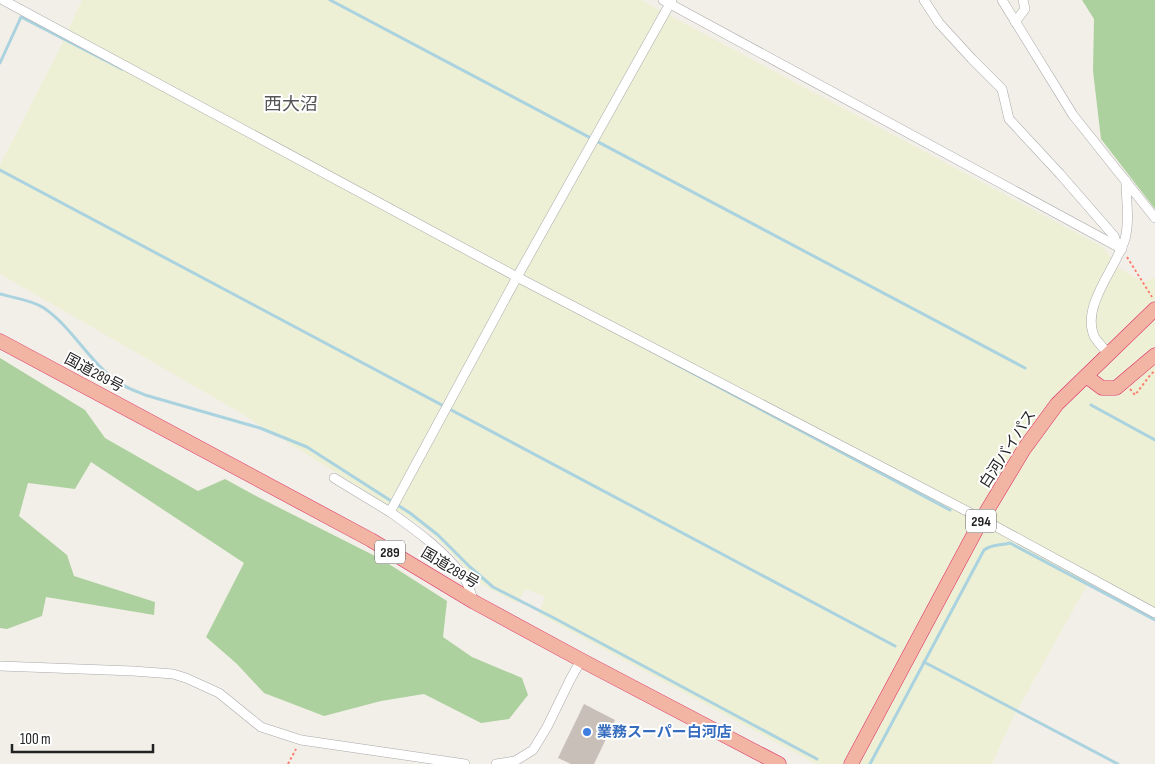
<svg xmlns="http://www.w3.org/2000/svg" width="1155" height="764" font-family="'Sofia Sans Condensed','Noto Sans JP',sans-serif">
<rect width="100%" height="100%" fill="#f2efe9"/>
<path fill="#eef0d5" d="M82 0H641L1103 247 1119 268 1144 282 1155 277V609L1092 576 1014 716 992 764H816L539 614 545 597 526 589 517 603 481 584 471 576 458 559 428 530 234 409 0 274V165L61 46Z"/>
<g fill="#add19e">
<path d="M1082 0H1155V209L1101 139 1093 71 1094 19Z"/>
<path d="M0 358 85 410 105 438 198 491 225 479 258 497 381 559 447 601 443 637 472 657 522 678 528 695 509 719 481 723 424 694 381 701 324 716 264 693 237 664 206 637 244 563 91 462 75 489 28 483 19 516 67 555 74 576 155 602 154 615 46 597 42 616 7 629 0 628Z"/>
</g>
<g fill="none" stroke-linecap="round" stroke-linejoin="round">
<g stroke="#aad3df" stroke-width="3">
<path d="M330 0 1025 368"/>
<path d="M0 63 21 17 122 69"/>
<path d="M0 170 895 646"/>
<path d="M0 294C14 298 32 300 44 308 73 328 89 362 118 382 126 388 136 391 145 395L260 428 307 447 410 513 438 535 470 567 493 587 554 618 817 759"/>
<path d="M666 359 950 510"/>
<path d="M1091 405 1155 440"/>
<path d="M924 662 1118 764"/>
<path d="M870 764 984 550C993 543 1000 546 1010 543L1155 620"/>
</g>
</g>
<path fill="#c7bfb8" d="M584 704 615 720 594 764H571L558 758Z"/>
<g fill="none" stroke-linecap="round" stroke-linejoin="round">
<g stroke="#a9a9a9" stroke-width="10">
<g id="minor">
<path d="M3 0 517 277 982 519 1155 613"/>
<path d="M663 0 1122 249"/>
<path d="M924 0 939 23 972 59 1002 89 1009 119 1060 174 1114 236 1118 247"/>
<path d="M1002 0 1073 115 1155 218"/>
<path d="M1015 22 1025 9 1023 0"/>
<path d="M1108 354C1104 348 1097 342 1094 336 1081 305 1117 267 1125 239 1130 221 1126 199 1126 181"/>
<path d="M334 478 390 512"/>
<path d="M474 602C471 594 468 583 463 576 443 550 417 531 390 512L517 277 672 0"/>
<path d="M0 666 133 671 173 674 186 678 219 693 261 727 301 740 465 764"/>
<path d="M496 764 515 761 533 750 547 727 570 680 581 660"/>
</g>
</g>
<g stroke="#dc2a67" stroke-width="15">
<g id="trunk">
<path d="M0 341 371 540 474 602 581 660 779 764"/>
<path d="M1086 376 1102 388H1116L1155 355"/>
<path d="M851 764 982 519 1024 449 1057 404 1155 309"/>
</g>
</g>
<g stroke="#fa8072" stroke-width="2" stroke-dasharray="2.5 2.5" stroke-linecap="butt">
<path d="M1127 257 1152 297"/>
<path d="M1130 389 1135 395 1151 374 1155 371"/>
<path d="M288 764 296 749"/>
</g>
<use href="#minor" stroke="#fff" stroke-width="9"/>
<use href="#trunk" stroke="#f2b4a3" stroke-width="14"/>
</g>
<circle fill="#3f7fe0" stroke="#fff" stroke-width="2" cx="587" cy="732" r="5"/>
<g text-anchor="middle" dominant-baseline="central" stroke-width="4" stroke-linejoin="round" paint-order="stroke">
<g fill="#fff" stroke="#646464" stroke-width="1">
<rect x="966" y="509.5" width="30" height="23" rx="4"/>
<rect x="375" y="540.5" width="30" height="23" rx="4"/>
</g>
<g font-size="14" font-weight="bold" fill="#222">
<text x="981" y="521">294</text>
<text x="390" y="552">289</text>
</g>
<g font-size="15" fill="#222" stroke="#fff">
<text transform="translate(94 373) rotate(28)">国道289号</text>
<text transform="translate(1008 449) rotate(-57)">白河バイパス</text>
<text transform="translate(450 568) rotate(31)">国道289号</text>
</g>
<g font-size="15" font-weight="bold" fill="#366cbe" stroke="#fff" text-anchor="start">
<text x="597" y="732">業務スーパー白河店</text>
</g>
<g font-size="18" fill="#555" stroke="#fff">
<text x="291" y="104">西大沼</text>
</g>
</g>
<path d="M12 744v8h141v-8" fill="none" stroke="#222222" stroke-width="2.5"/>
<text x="20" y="744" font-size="15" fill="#222222" stroke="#ffffff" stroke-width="4" paint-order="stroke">100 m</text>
</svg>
